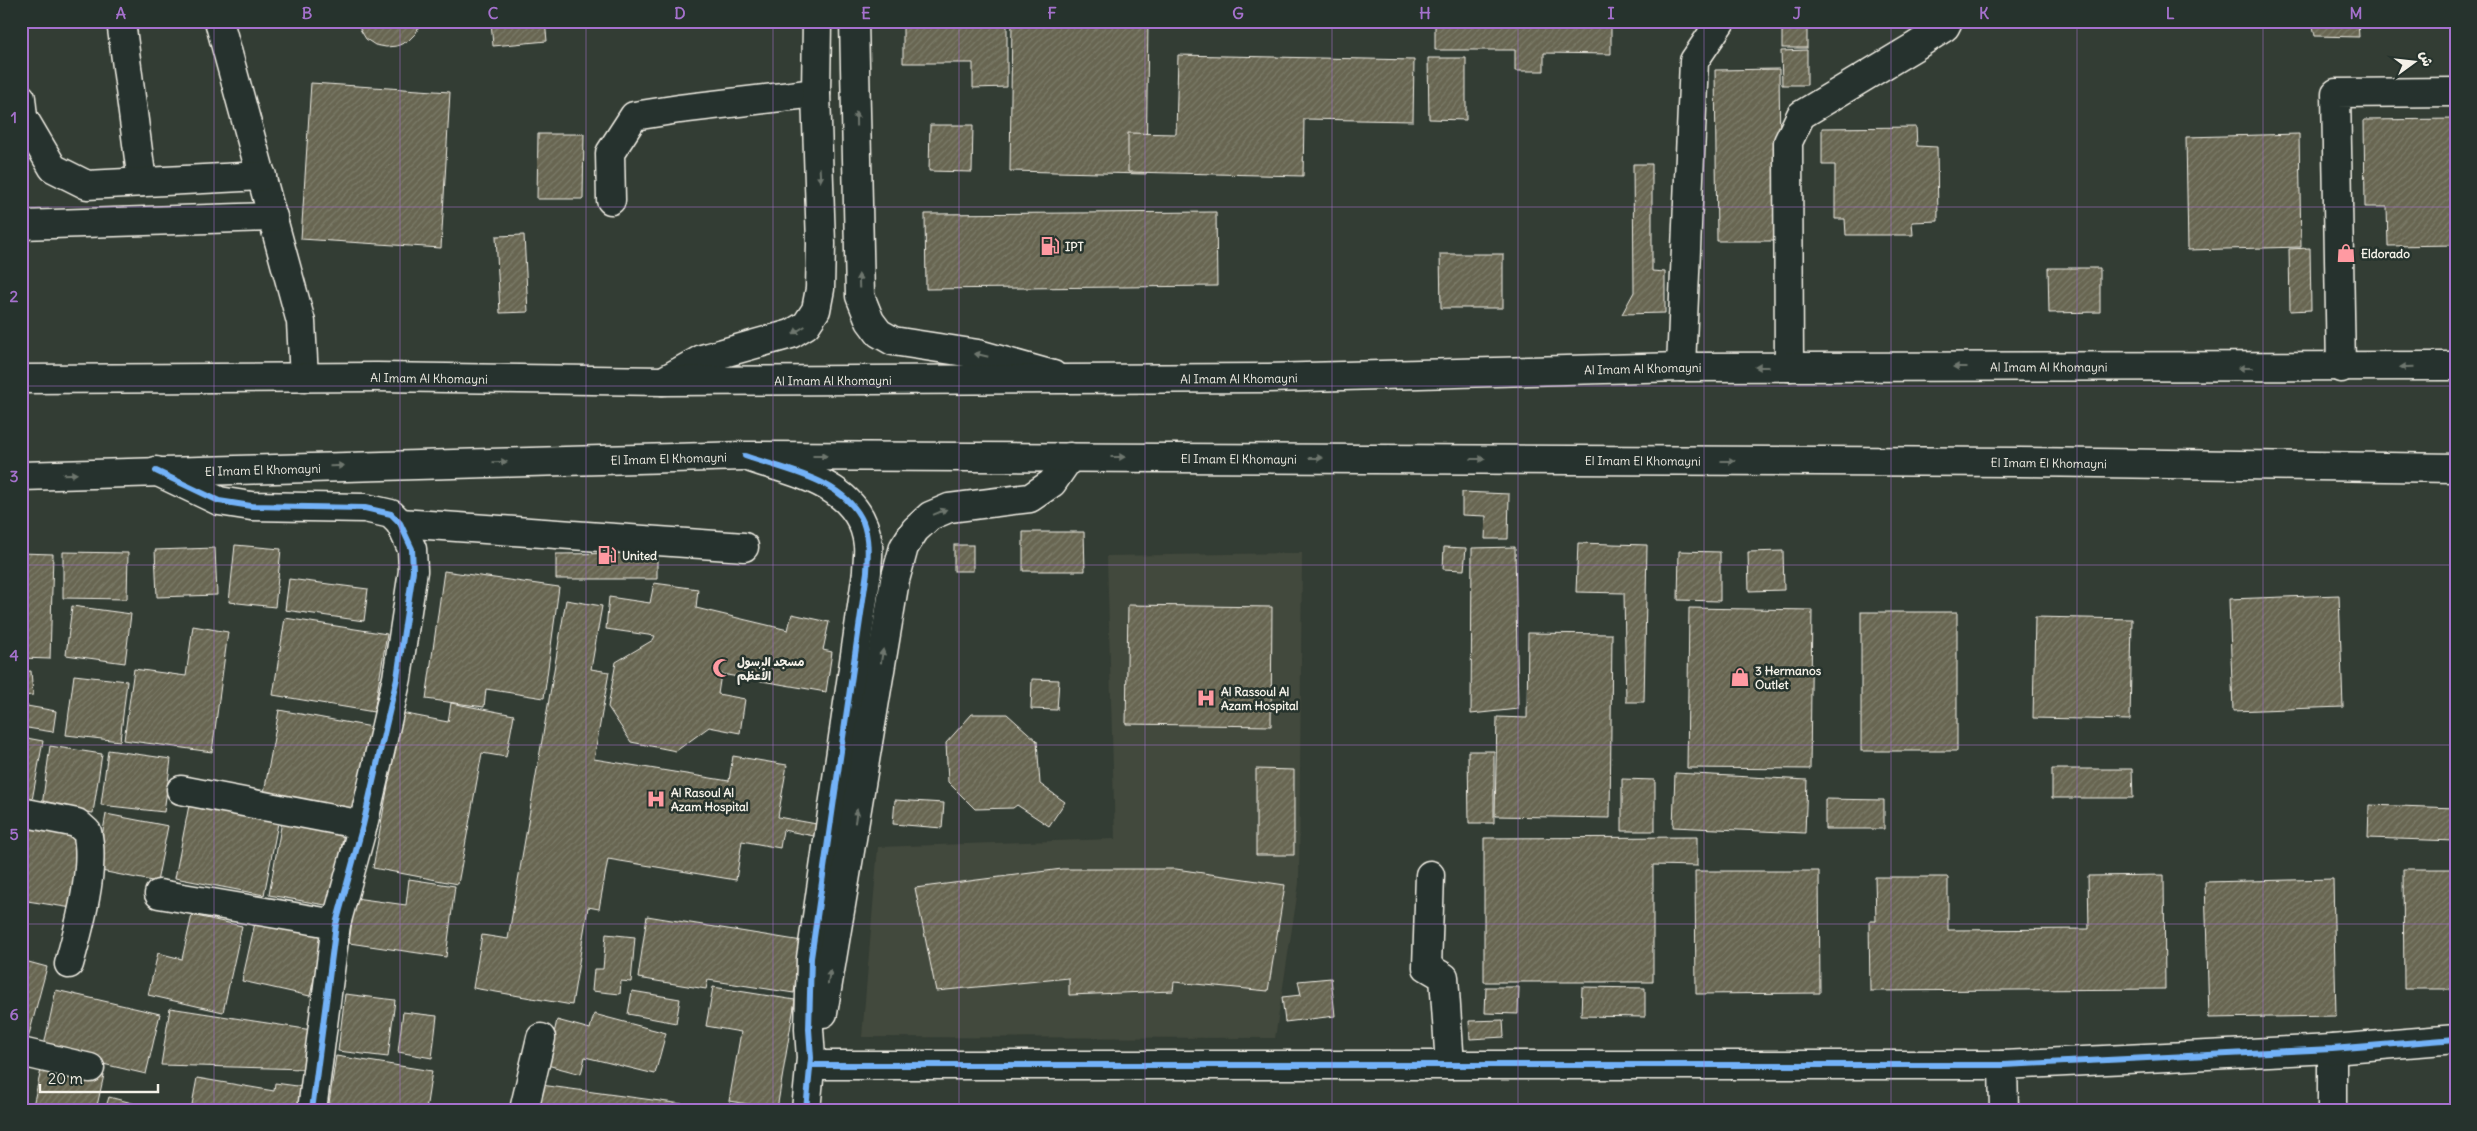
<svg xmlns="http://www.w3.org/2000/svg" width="2477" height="1131" font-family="Delius,'Playpen Sans Arabic',sans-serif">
<defs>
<pattern id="building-hatch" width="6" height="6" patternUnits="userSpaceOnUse" patternTransform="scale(1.25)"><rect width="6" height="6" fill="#676551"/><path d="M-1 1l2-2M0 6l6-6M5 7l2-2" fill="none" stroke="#7d7c6a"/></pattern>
</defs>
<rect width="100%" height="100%" fill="#333d34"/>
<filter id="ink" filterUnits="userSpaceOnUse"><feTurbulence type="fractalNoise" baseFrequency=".02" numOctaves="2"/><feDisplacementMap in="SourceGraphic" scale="10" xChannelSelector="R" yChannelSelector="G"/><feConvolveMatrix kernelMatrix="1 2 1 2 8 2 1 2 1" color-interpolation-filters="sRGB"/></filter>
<g filter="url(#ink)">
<path fill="#43493d" d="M1302 553 1299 883 1275 1038 862 1037 878 847 1115 839 1107 556Z"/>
<g fill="url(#building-hatch)" stroke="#f4f1e8">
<path d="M355 21H421L416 33 408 41 397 46 386 47 375 45 366 39Z"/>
<path d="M491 21H545L547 41 493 46Z"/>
<path d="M903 21H1007V87L973 88V63H903Z"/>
<path d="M1012 21H1148L1146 174 1010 171Z"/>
<path d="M1435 21H1611V54L1544 53V71H1515V50H1435Z"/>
<rect x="1782" y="21" width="25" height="27"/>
<path d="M2312 21H2358L2359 37 2315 36Z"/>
<path d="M2453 21H2456V47H2454Z"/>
<path d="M1807 50V85H1782L1781 51Z"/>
<path d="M1178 55 1414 60 1413 121 1304 119 1303 176 1128 172V133L1176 134Z"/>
<path d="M1428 58H1466V120L1429 119Z"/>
<path d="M1779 69 1781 241H1717L1715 70Z"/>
<path d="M311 83 450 92 441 248 301 239Z"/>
<path d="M2456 119V245L2388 246 2387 207H2365L2364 120Z"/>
<path d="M930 125H973L972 172 929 171Z"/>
<path d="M1916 127 1917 146 1937 147 1938 221 1912 222 1913 235H1846L1845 219H1835V165H1822V128Z"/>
<path d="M538 134H584L583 199H537Z"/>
<path d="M2299 134 2301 247 2188 250 2186 137Z"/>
<path d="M1633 164H1652V271L1665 272V313L1622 314 1634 292Z"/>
<path d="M1216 212 1217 286 926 289 925 214Z"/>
<path d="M524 235 528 312 500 313 496 236Z"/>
<path d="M2310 248 2311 310 2290 311 2289 249Z"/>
<path d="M1440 254H1503V308H1441Z"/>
<path d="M2048 268H2100V312L2049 313Z"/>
<path d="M1462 492 1509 494 1508 539H1485L1486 516 1462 515Z"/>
<path d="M1023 532H1084L1085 571H1023Z"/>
<path d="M1578 543 1647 545 1644 702H1626L1624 593 1576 592Z"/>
<path d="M235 545 281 549 275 607 229 602Z"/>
<rect x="954" y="545" width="19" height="26"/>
<path d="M1444 547 1466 548 1464 570 1443 569Z"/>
<path d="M1515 547 1518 709 1471 714 1472 548Z"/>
<path d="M215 548 217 595 157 597 155 550Z"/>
<path d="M1679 551 1720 552V601L1678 600Z"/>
<path d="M1783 551 1784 590 1749 591 1748 552Z"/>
<path d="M63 552 128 553 127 599 63 598Z"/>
<path d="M21 553 53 554 50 659 21 658Z"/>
<path d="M657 553V579H556V554Z"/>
<path d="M444 571 559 587 544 698 486 689 484 707 426 699Z"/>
<path d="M289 579 368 589 364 621 285 610Z"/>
<path d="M654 583 698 589 696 608 788 630 792 614 829 622 823 650 832 652 826 692 721 674 718 694 745 699 740 733 709 727 676 751 631 742 608 707 616 662 653 640 655 636 606 629 609 597 650 603Z"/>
<path d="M2339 595 2343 707 2233 711 2229 599Z"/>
<path d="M566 600 602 606 591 669 609 672 594 759 729 781 733 756 787 765 778 817 822 825 819 837 783 830 780 848 742 841 736 880 608 859 599 909 588 907 572 1005 473 988 482 935 508 939Z"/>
<path d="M1128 605 1272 607 1271 726 1126 724Z"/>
<path d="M72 606 131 614 125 663 66 655Z"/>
<path d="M1689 608 1812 610 1810 769 1687 768Z"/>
<rect x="1861" y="612" width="96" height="139"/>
<path d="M2035 617 2132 619 2130 720 2033 718Z"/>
<path d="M285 618 387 634 374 712 273 695Z"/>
<path d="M193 626 228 632 212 752 124 740 134 669 186 676Z"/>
<path d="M1528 633 1612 634 1610 818 1495 816 1497 717 1527 718Z"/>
<path d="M31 671 33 695 21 696V672Z"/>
<path d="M74 675 127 681 120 741 66 735Z"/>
<path d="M1032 679 1059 680 1057 710 1031 709Z"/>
<path d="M451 703 514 715 506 757 482 753 458 884 373 868 401 713 448 722Z"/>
<path d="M21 705 56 711 53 732 21 727Z"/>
<path d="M279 710 372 727 357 810 264 793Z"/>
<path d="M972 714H1007L1037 741 1040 784 1065 802 1049 826 1017 805 1013 808 975 809 948 782 946 743Z"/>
<path d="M21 737 43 741 32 800 21 798Z"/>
<path d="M50 746 102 754 93 813 42 806Z"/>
<path d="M108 750 171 759 164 812 101 805Z"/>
<path d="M1468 751H1494V823H1469Z"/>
<path d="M1256 769 1294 770V855H1256Z"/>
<path d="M2052 769H2132L2133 798H2052Z"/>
<path d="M1675 773 1807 780 1805 833 1673 827Z"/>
<path d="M1622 779 1655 780V831H1622Z"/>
<path d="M1825 799 1884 800V829H1825Z"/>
<path d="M190 800 279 818 264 895 175 878Z"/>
<path d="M895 800 944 803 942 828 893 824Z"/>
<path d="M2369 805 2456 808V841L2368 838Z"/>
<path d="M106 814 168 826 157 882 96 870Z"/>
<path d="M282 821 344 832 331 906 269 895Z"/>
<path d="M21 826 83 836 72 908 21 900Z"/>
<path d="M1697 837V866L1653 865V982H1484V838Z"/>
<path d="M1062 869H1176L1285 885 1268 991 1174 982 1173 991 1069 995V978L936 991 915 888Z"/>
<path d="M2403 869H2456V989H2404Z"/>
<path d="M1695 871H1819L1820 993 1696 994Z"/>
<path d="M2164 875 2165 989 1870 991 1869 921H1876L1875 877H1948V930L2089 929 2088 876Z"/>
<path d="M409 879 455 886 446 957 349 943 355 898 406 905Z"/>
<path d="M2333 879 2336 1016 2209 1018 2205 882Z"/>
<path d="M257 914 325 929 310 996 242 981Z"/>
<path d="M192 915 242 926 223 1012 148 995 158 953 182 959Z"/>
<path d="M647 916 802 941 794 993 708 980 706 989 638 978Z"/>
<path d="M606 934 635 937 631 982 621 981 620 994 592 991 594 969H603Z"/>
<path d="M21 960 47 967 26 1046 21 1044Z"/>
<path d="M1331 978 1335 1016 1285 1022 1282 997 1301 995 1298 981Z"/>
<path d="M713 987 795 1000 777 1109 729 1101 741 1032 706 1026Z"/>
<path d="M1486 987H1519L1518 1014 1485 1013Z"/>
<path d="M1582 987 1645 988V1017L1581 1016Z"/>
<path d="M56 990 160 1014 146 1074 43 1050Z"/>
<path d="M632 991 680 999 676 1023 628 1014Z"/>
<path d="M345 994 395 1000 388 1057 338 1051Z"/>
<path d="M170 1008 312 1030 305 1069 161 1065Z"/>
<path d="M403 1012 437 1016 432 1058 398 1052Z"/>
<path d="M594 1014 666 1033 655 1074 585 1057 581 1074 547 1065 557 1020 590 1029Z"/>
<path d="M1503 1020 1504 1037 1470 1039 1469 1021Z"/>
<path d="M336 1056 432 1071 426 1110H328Z"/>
<path d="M43 1061 104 1075 96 1110H32Z"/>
<path d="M197 1078 274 1091 275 1083 312 1088 308 1110H191Z"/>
<path d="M541 1085 727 1110H538Z"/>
<path d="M109 1097 136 1104 135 1110H105Z"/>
</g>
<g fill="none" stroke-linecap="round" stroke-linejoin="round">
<g stroke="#f4f1e8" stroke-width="31">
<g id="minor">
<path d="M121 21 142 182"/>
<path d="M219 21 301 322 304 378"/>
<path d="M854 21 860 296 870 321 879 333 893 341 978 354 1053 375"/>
<path d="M21 98 23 117 53 168 87 185 262 176"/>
<path d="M611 200 610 153 634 116 679 109 816 93"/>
<path d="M21 225 273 217"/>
<path d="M1681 367 1694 61 1721 21"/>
<path d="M1789 367 1788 142 1801 115 1914 47 1945 27 1948 21"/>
<path d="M2341 368 2336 93 2456 92"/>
<path d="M663 381 702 359 791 334 806 325 816 310 820 289 821 244 816 93 817 21"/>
<path d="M751 458C798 474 862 485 868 545 869 554 867 563 867 572L811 958 809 1029 811 1058 806 1110"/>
<path d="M156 471 219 501 251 506 365 508 391 514 400 523 412 549 413 571 397 678 363 825 336 924 312 1110"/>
<path d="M400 523 744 547"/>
<path d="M181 790 363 825"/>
<path d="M21 812 77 823 87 832C96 866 79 929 69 964"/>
<path d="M1430 875 1427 967 1444 977 1450 1065"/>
<path d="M159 894 336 924"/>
<path d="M823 1013 895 580 904 547 915 530 930 516 949 508 1030 498 1052 483 1070 457"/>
<path d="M2332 1049V1110"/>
<path d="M21 1052 90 1068"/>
<path d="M811 1065H2003L2332 1049 2456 1039"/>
<path d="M2003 1065 2004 1110"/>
<path d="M524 1110 541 1038"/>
</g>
</g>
<g stroke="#f4f1e8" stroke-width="31">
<g id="highway">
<path id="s1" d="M21 379 377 377 663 381 1268 378 1681 367 2456 366"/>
<path id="s2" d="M21 476 745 456 2019 462 2456 468"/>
</g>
</g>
<use href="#minor" stroke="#26332d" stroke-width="28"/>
<use href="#highway" stroke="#26332d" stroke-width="28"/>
<g stroke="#26332d" stroke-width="9">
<g id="cycleway">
<path d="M745 456C785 470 844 479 863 522 869 538 868 555 867 572L811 958 809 1029 811 1058 806 1110"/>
<path d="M156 471 219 501 251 506 365 508 391 514 400 523 412 549 413 571 397 678 363 825 336 924 312 1110"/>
<path d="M811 1065H2003L2332 1049 2456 1039"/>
</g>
</g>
<use href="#cycleway" stroke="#73b2f8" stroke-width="6"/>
</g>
<defs><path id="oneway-solid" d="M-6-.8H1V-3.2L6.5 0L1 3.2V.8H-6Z" transform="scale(1.25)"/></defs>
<g fill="#6e766e">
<use href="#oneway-solid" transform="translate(856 119) rotate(-91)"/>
<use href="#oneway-solid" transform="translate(820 175) rotate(87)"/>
<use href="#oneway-solid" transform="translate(859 281) rotate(-92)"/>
<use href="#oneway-solid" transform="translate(799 330) rotate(148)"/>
<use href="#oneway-solid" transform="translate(981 355) rotate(-167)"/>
<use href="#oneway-solid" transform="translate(1762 367) rotate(-180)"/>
<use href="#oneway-solid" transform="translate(1960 367) rotate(-180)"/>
<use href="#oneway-solid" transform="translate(2407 367) rotate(179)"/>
<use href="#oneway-solid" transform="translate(2245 368) rotate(-180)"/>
<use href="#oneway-solid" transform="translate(820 456)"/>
<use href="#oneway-solid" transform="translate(1118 457)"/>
<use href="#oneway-solid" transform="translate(1316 458)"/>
<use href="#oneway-solid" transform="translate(1478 459)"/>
<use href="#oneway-solid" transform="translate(1728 461)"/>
<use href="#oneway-solid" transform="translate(500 462) rotate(-1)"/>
<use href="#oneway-solid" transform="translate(337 466) rotate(-1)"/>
<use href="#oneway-solid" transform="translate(70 474) rotate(-2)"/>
<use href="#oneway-solid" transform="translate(940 512) rotate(-22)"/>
<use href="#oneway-solid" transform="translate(882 656) rotate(-81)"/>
<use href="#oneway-solid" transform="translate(856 816) rotate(-81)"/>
<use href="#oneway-solid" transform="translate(829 977) rotate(-81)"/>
</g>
</g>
<path fill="none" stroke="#a571cd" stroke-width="1" stroke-opacity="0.55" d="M214 21V1110M400 21V1110M586 21V1110M773 21V1110M959 21V1110M1145 21V1110M1332 21V1110M1518 21V1110M1704 21V1110M1891 21V1110M2077 21V1110M2263 21V1110M21 207H2456M21 386H2456M21 565H2456M21 745H2456M21 924H2456"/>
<defs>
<g id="fuel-bare" transform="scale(1.5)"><path d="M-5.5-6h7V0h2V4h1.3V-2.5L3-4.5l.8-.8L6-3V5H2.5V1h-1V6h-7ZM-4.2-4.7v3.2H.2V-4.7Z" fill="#ff9aa2" stroke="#26332d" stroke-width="2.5" paint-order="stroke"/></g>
<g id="shop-bare" transform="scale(1.5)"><path d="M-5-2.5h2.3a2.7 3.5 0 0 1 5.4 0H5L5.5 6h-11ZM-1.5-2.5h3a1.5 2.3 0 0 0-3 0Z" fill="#ff9aa2" stroke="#26332d" stroke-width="2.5" paint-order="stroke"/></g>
<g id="mosque-bare" transform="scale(1.5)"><path d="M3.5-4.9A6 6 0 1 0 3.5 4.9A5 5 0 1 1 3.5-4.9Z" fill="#ff9aa2" stroke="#26332d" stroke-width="2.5" paint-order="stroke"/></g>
<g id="hospital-bare" transform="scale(1.5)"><path d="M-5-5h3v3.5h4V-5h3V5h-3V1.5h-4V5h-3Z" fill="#ff9aa2" stroke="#26332d" stroke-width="2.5" paint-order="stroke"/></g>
</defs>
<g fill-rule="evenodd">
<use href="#fuel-bare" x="1050" y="246"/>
<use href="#shop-bare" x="2346" y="253"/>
<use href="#fuel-bare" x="607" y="555"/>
<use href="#mosque-bare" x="722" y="668"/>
<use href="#shop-bare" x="1740" y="677"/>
<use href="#hospital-bare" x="1206" y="698"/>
<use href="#hospital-bare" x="656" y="799"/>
</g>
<g text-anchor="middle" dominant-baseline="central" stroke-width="5" stroke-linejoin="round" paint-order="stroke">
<g font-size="12" font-weight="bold" fill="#f4f1e8" stroke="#26332d" text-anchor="start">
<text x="1065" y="246">IPT</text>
<text x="2361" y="253">Eldorado</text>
<text x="622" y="555">United</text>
<text x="737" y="661">مسجد الرسول<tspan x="737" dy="14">الأعظم</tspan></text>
<text x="1755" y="670">3 Hermanos<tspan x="1755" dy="14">Outlet</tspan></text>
<text x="1221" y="691">Al Rassoul Al<tspan x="1221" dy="14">Azam Hospital</tspan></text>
<text x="671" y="792">Al Rasoul Al<tspan x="671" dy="14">Azam Hospital</tspan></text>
</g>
<g font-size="12" fill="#f4f1e8" stroke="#26332d">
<text stroke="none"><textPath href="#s1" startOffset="2028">Al Imam Al Khomayni</textPath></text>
<text stroke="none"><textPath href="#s1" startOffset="1622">Al Imam Al Khomayni</textPath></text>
<text stroke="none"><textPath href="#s1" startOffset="1218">Al Imam Al Khomayni</textPath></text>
<text stroke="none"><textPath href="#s1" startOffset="408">Al Imam Al Khomayni</textPath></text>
<text stroke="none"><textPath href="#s1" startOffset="812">Al Imam Al Khomayni</textPath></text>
<text stroke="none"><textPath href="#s2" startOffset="648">El Imam El Khomayni</textPath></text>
<text stroke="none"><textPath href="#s2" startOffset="1218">El Imam El Khomayni</textPath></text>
<text stroke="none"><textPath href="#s2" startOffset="1622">El Imam El Khomayni</textPath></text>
<text stroke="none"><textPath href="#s2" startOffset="2028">El Imam El Khomayni</textPath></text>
<text stroke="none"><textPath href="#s2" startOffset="242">El Imam El Khomayni</textPath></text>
</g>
</g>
<rect width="2477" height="1131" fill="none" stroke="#26332d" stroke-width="55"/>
<g transform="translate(2414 62) rotate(75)" stroke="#26332d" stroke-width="4" paint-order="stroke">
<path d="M0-4L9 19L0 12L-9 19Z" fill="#f4f1e8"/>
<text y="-8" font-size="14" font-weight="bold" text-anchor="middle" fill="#f4f1e8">ش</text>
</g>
<path d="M40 1084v8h118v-8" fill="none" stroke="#f4f1e8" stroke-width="2.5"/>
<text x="48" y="1084" font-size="15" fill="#f4f1e8" stroke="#26332d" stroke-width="4" paint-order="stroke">20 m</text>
<rect x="28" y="28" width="2422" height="1076" fill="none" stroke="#a571cd" stroke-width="2"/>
<g font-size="16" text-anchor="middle" font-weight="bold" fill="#a571cd">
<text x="121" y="19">A</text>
<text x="307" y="19">B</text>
<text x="493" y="19">C</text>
<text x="680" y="19">D</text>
<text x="866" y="19">E</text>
<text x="1052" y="19">F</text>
<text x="1238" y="19">G</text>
<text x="1425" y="19">H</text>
<text x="1611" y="19">I</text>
<text x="1797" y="19">J</text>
<text x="1984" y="19">K</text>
<text x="2170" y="19">L</text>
<text x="2356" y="19">M</text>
<text x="14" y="123">1</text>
<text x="14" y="302">2</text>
<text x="14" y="482">3</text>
<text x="14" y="661">4</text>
<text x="14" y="840">5</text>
<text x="14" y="1020">6</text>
</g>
</svg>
